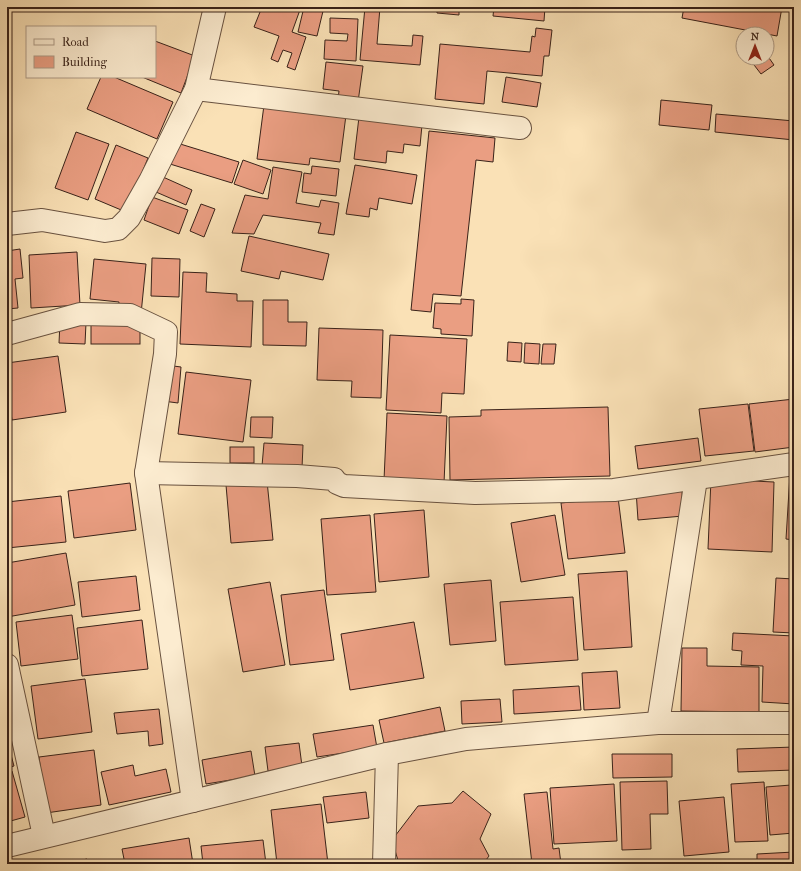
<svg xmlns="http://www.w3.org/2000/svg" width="801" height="871" font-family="'IM FELL French Canon',serif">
<rect width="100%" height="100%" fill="#fae1b6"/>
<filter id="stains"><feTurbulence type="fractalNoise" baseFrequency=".005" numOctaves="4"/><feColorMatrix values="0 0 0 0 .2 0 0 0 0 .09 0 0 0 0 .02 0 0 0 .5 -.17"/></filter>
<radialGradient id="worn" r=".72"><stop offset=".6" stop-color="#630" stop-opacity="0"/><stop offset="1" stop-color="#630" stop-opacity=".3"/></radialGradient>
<g fill="#ea9e82" stroke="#392219">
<path d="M262 7H301L292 32 306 37 295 70 287 67 292 53 283 50 278 62 271 59 279 36 254 27Z"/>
<path d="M304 7H324L317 36 298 32Z"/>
<path d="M331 7H358V11Z"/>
<path d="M365 7H380L377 44 412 46 413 35 423 36 420 65 360 60Z"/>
<path d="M437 7H459V15L437 13Z"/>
<path d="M494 7H545L544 21 493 16Z"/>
<path d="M684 7H782L777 36 682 18Z"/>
<path d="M330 18 358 19 356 61 324 59 325 40 347 41 348 34 330 33Z"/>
<path d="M536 28 552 30 549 56H544L542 76 487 71 484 104 435 99 440 44 530 52 532 36 535 37Z"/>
<path d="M155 41 195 56 181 93 142 77H155Z"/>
<path d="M767 55 774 65 761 74 751 61 755 58H767Z"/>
<path d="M326 62 363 66 358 102 338 99 339 91 323 89Z"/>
<path d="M101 77H114L173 102 157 139 87 109Z"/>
<path d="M506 77 541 83 537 107 502 102Z"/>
<path d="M661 100 712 105 709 130 659 125Z"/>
<path d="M264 105 346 115 340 162 310 158 309 165 257 159Z"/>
<path d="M716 114 794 121V140L715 132Z"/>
<path d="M359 117 422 125 420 146 404 144 403 153 387 151 386 163 354 159Z"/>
<path d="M429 131 495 138 493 162 476 160 461 296 433 294 431 312 411 310Z"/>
<path d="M76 132 109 144 88 200 55 188Z"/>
<path d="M177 143 239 162 232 183 170 164Z"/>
<path d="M116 145 148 158 126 212 95 199Z"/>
<path d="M243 160 271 170 263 194 234 184Z"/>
<path d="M355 165 417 175 412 204 379 198 377 210 370 208 369 217 346 214Z"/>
<path d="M312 166 339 169 336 196 302 192 304 173 311 174Z"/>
<path d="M273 167 302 172 296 203 319 207 321 200 339 203 334 235 318 233 321 223 263 215 254 234 232 233 245 195 268 199Z"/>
<path d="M163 177 192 190 186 205 156 192Z"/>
<path d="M152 197 188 210 179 234 144 220Z"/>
<path d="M201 204 215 209 204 237 190 231Z"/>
<path d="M249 236 329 254 323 280 281 271 279 279 241 271Z"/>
<path d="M20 249 23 278 15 279 18 308 7 309V251Z"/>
<path d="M77 252 80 305 31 308 29 255Z"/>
<path d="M152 258 180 259 179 297 151 296Z"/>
<path d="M94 259 146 264 141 314 118 311 119 302 90 299Z"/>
<path d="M183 272 207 273 206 292 237 294V301H253L251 347 180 344Z"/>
<path d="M461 299 474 300 472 336 441 334V329L433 328 435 303 461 304Z"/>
<path d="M263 300H288V322H307L306 346 263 345Z"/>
<path d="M60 322 86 323 85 344 59 343Z"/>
<rect x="91" y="324" width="49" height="20"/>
<path d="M319 328 383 330 381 398 351 397 352 381 317 380Z"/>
<path d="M390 335 467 339 464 394 442 393 441 413 386 410Z"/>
<path d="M508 342 522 343 521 362 507 361Z"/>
<path d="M525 343 540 344 539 364 524 363Z"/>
<path d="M543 344H556L554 364H541Z"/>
<path d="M58 356 66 412 12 420 7 386V363Z"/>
<path d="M166 365 181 367 178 403 163 401Z"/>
<path d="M186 372 251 380 243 442 178 434Z"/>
<path d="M794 399V447L755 452 749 404Z"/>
<path d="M748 404 754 451 705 456 699 409Z"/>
<path d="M608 407 610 476 450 480 449 417 481 416V410Z"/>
<path d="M387 413 447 416 444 483 384 480Z"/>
<path d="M251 417H273L272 438 250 437Z"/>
<path d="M698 438 701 461 638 469 635 446Z"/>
<path d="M264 443 303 445 302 468 262 466Z"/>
<rect x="230" y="447" width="24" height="16"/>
<path d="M790 474 794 475V540L786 539Z"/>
<path d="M711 479 774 482 772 552 708 549Z"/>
<path d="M267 481 273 540 231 543 226 485Z"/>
<path d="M130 483 136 530 74 538 68 491Z"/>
<path d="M682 489 683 516 638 520 636 490Z"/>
<path d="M61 496 66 542 7 548V502Z"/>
<path d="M618 497 625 553 568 559 561 503Z"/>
<path d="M424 510 429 577 379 582 374 514Z"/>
<path d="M370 515 376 592 327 595 321 519Z"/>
<path d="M555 515 565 575 521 582 511 523Z"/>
<path d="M66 553 75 605 7 617V563Z"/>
<path d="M627 571 632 647 584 650 578 574Z"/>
<path d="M136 576 140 610 82 617 78 582Z"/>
<path d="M776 578 794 579V633L773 632Z"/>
<path d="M491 580 496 641 450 645 444 584Z"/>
<path d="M270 582 285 665 243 672 228 589Z"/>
<path d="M324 590 334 660 290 665 281 595Z"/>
<path d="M573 597 578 660 505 665 500 602Z"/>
<path d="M72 615 78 659 21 666 16 622Z"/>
<path d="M142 620 148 669 82 676 77 628Z"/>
<path d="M414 622 424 678 350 690 341 634Z"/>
<path d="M733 633 794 636V704L762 702 763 666 741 665 742 651 732 650Z"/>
<path d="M682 648H707V666L759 667V712L681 711Z"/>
<path d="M617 671 620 708 584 710 582 673Z"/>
<path d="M85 679 92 732 38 739 31 686Z"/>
<path d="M579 686 581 710 514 714 513 690Z"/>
<path d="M500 699 502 722 462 724 461 701Z"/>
<path d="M440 707 445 731 384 743 379 720Z"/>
<path d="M159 709 163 744 149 746 148 731 117 734 114 713Z"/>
<path d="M373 725 377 748 317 757 313 734Z"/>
<path d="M7 740 14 766 7 768Z"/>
<path d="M299 743 302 766 268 771 265 747Z"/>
<path d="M794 747V770L738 772 737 749Z"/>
<path d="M94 750 101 805 46 813 39 757Z"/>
<path d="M251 751 255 776 206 784 202 760Z"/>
<path d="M612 754H672V777L613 778Z"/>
<path d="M133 765 135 776 166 769 171 792 109 805 101 772Z"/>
<path d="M12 771 25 817 7 822V772Z"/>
<path d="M667 781 668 814H650L651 849 622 850 620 782Z"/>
<path d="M764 782 768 841 735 842 731 784Z"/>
<path d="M614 784 617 841 554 844 550 788Z"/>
<path d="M791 785 794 833 770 835 766 787Z"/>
<path d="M463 791 491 814 480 839 489 856 483 864H399L392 840 418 806 452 803Z"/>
<path d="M366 792 369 818 327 823 323 797Z"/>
<path d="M547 792 553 849 559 848 561 864H532L524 794Z"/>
<path d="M724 797 729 852 684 856 679 801Z"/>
<path d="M321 804 328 864H277L271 810Z"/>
<path d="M189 838 193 864H125L122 849Z"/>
<path d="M263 840 266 864H203L201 846Z"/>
<path d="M794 852V864H757V854Z"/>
<path d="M87 859 88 864H62Z"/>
</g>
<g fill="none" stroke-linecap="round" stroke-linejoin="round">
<g stroke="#695240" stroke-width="24">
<g id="minor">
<path d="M196 89 520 128"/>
<path d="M7 224 42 220 105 231 118 229 129 218 150 181 196 89 215 7"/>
<path d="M7 334 80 314 130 315 166 332 165 354 146 473 193 801"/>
<path d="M146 473 297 476 334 479 337 483 344 486 475 493 614 490 794 464"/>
<path d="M7 665 44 836"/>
<path d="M658 723 696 479"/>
<path d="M7 846 387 754 466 739 658 723H794"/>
<path d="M384 864 387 754"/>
</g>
</g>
<use href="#minor" stroke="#fcecd0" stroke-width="22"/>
</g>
<rect width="801" height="871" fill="none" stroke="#fae1b6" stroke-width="24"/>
<rect x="8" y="8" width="785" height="855" fill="none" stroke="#392219" stroke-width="2"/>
<rect x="12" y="12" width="777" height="847" fill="none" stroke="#392219"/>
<rect x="26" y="26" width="130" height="52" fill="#fcecd0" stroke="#ae9b87"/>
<rect x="34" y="39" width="20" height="6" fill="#fcecd0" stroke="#ae9b87"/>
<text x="62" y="46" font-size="12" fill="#392219">Road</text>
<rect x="34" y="56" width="20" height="12" fill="#ea9e82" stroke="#ae9b87"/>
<text x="62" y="66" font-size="12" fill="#392219">Building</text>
<g transform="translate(755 46)"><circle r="19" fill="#fcecd0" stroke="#ae9b87"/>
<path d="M0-3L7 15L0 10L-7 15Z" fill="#8f2418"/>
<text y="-6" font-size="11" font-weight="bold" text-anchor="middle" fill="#392219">N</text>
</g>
<rect width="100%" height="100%" filter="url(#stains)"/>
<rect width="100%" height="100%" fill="url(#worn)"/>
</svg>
